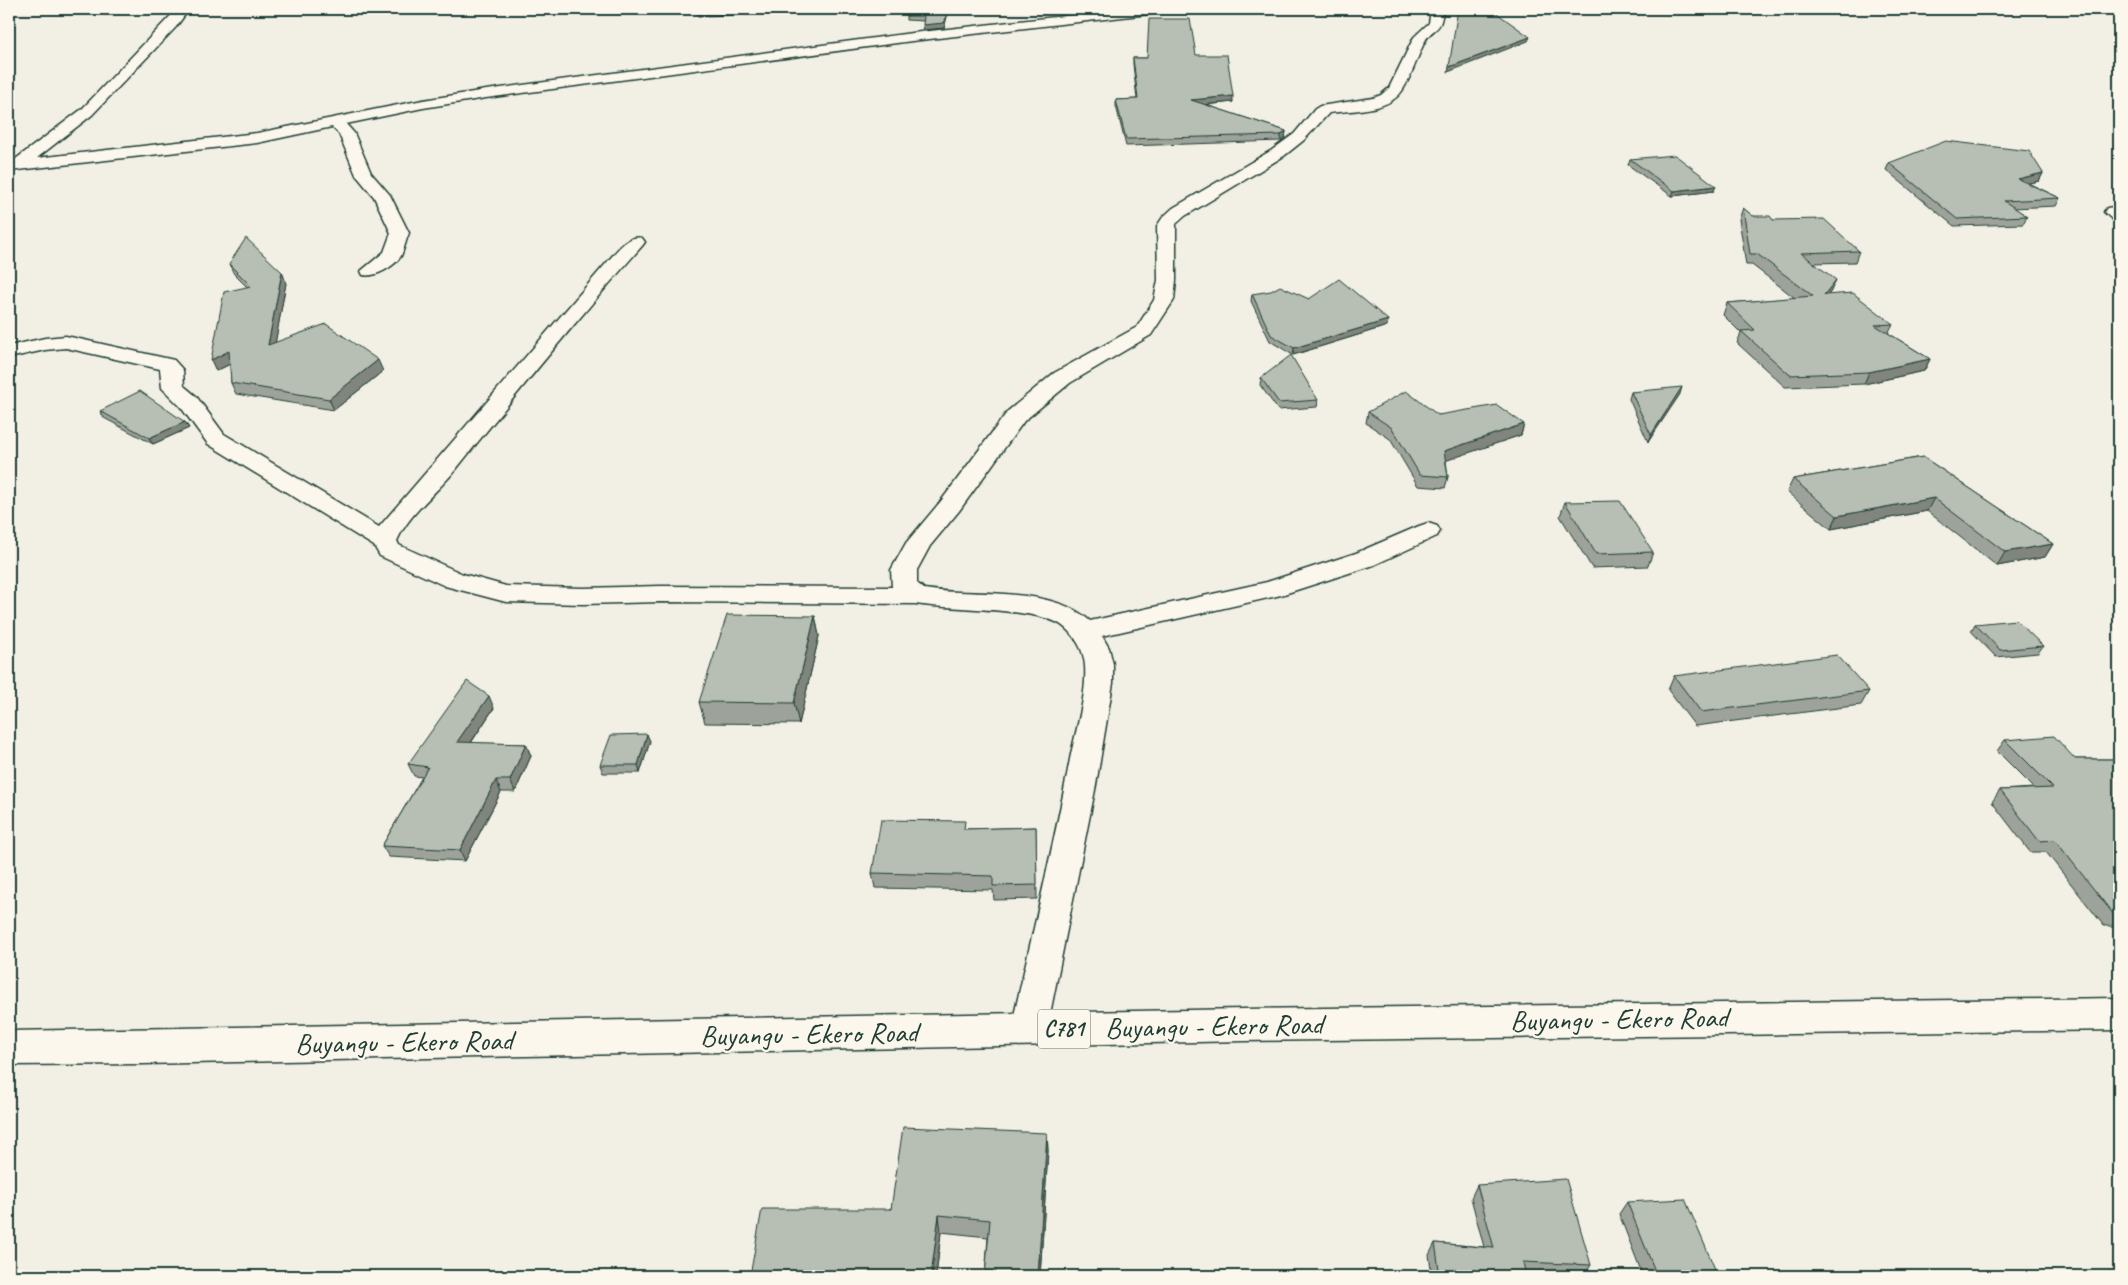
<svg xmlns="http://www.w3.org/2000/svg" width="2128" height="1285" font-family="Caveat,sans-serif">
<rect width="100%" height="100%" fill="#f2f0e5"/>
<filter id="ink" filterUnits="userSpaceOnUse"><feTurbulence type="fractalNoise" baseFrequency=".02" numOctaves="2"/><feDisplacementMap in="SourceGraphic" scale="10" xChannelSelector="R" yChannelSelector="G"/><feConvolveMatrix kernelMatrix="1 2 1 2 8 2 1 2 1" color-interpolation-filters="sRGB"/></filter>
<g filter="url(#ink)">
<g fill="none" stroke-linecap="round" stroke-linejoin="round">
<g stroke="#1f3d34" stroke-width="3">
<g id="minor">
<path d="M177 9H189L176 27 92 115 37 158 257 133 423 100 486 90 912 33 1127 9H1164L1158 13 912 41 486 98 423 108 346 124 354 133 371 173 390 195 409 233C406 240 404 249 401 256 395 266 375 278 363 275L361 271 384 252 391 233 374 197 356 175 339 134 332 127 257 143 9 171V161H13L82 109Z"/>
<path d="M1431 9H1443C1441 34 1434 25 1425 41 1417 57 1412 76 1402 91 1388 112 1351 110 1329 113L1304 140 1284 156 1185 216 1176 224V280L1174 300 1151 335 1070 383 1024 421 959 511 930 546 917 570V583L924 589C974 597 1051 585 1090 621L1267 582 1356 553 1419 526 1428 523 1437 526 1440 531 1437 536 1374 565 1281 595 1102 636 1109 648 1113 664V683L1096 785 1047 1029 1042 1041 1029 1045 1016 1041 1011 1029C1031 939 1053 850 1070 759 1076 729 1087 696 1085 666 1084 650 1076 637 1064 627 1041 607 951 610 916 604L660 602 583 604 506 602 445 586 380 556 374 546 208 444 180 406 162 388 160 369 66 348 45 350 9 358V346L45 338 66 336 174 360 183 370 184 386 196 396 224 434 379 527 603 267C614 255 626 234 642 238L645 242 642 246C578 318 517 393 457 468 438 492 409 513 397 541L399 545 463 574 506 586 583 588 660 586 892 587 891 570 906 543 941 501 1008 411 1054 373 1137 327 1154 300 1158 280 1157 226 1163 217 1173 208 1272 150 1294 134 1315 109 1320 106 1373 98 1381 95 1389 88 1414 37 1429 23Z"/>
<path d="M2113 207 2119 208V221L2113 220 2104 212 2107 208Z"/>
</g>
</g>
<g stroke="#1f3d34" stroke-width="3">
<path id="primary" d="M2119 998V1030L1244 1041 143 1064 9 1065V1031L1244 1009Z"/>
</g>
<use href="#minor" fill="#fbf7ec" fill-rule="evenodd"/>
<use href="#primary" fill="#fbf7ec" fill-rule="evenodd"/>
</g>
<g fill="#9da39a" stroke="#1f3d34">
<path d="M737 9 738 15 698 16 697 11Z"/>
<path d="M949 9 944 28 924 30V21L906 20V16Z"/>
<path d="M1196 55 1233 102 1206 105 1286 131 1285 138 1281 141 1126 146 1116 106V100L1137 99 1133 64V58H1147Z"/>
<path d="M1630 159 1714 191 1672 196 1628 165Z"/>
<path d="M1889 163 2043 173 2039 181 2028 183 2060 198 2056 206 2014 208 2027 216 2023 224 1954 226 1886 170Z"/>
<path d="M1743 208 1753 216 1773 220 1859 251 1855 262 1814 263 1831 291 1828 295 1893 324 1888 333 1930 359 1924 371 1864 384 1785 387 1737 343 1741 333 1723 315 1727 303 1795 298 1752 265H1746L1739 219Z"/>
<path d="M229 264 282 272 286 283 275 343 383 371 334 410 236 394 231 383 230 364 216 371 247 287 234 274Z"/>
<path d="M1252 294 1309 299 1387 326 1293 355 1270 341 1251 301Z"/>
<path d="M1261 378 1318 400 1317 407 1278 410 1260 385Z"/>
<path d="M1631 392 1680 394 1648 442 1629 399Z"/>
<path d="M100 411 185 422 189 428 153 444 104 418Z"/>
<path d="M1368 412 1438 415 1524 424 1521 435 1446 460 1448 477 1445 488 1418 486 1390 439 1366 423Z"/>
<path d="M1923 457 2053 544 2045 557 1997 566 1927 511 1831 529 1787 492 1793 479Z"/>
<path d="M1565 502 1653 552 1648 566 1592 568 1560 516Z"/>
<path d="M815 616 819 636 799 724 705 723 699 702Z"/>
<path d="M1975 624 2043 646 2038 653 1996 657 1971 631Z"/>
<path d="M1674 676 1869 691 1861 705 1695 726 1668 690Z"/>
<path d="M494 708 471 743 526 744 531 756 515 792H501L465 861 389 857 382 846 422 777 414 776 408 764Z"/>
<path d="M2005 740 2075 759H2119V926H2104L2046 852H2030L1992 802 2000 790 2034 788 1997 751Z"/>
<path d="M650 741 640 773H603L600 765Z"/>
<path d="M1036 827 1037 899 994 900 993 890 875 888 872 873 965 829Z"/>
<path d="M1047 1133 1048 1151 1040 1276H985L988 1237 941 1232 936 1276H750Z"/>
<path d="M1477 1185 1591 1265 1584 1276 1526 1275V1276H1432L1429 1255 1435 1243 1484 1247 1471 1198Z"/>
<path d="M1627 1202 1718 1276H1643L1619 1214Z"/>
</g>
<g fill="#80857d" stroke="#1f3d34">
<path d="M948 9H949L944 28 924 30 923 25Z"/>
<path d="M1530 37 1528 41 1448 72 1449 67Z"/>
<path d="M1233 96V102L1191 106V100Z"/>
<path d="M1286 131 1285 138 1281 141V135Z"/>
<path d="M2043 173 2039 181 2014 186 2018 179Z"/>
<path d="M1716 186 1714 191 1672 196 1674 191Z"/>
<path d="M282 272 286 283 273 356 268 345Z"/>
<path d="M1836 280 1831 291 1819 307 1824 295Z"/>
<path d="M1388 320 1387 326 1293 355 1294 348Z"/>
<path d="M229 351 234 362 216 371 211 360Z"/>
<path d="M1930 359 1924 371 1864 384 1869 372Z"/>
<path d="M378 360 383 371 334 410 329 399Z"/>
<path d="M1682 387 1680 394 1648 442 1651 435Z"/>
<path d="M185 422 189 428 153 444 149 438Z"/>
<path d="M1524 424 1521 435 1442 462 1444 451Z"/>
<path d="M1934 498 1927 511 1831 529 1837 516Z"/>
<path d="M2053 544 2045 557 1997 566 2005 552Z"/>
<path d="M815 616 819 636 799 724 794 703Z"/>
<path d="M489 696 494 708 463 754 457 742Z"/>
<path d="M647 734 650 741 640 773 638 765Z"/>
<path d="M526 744 531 756 515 792 510 780Z"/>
<path d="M496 780 501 792 465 861 460 850Z"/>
<path d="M1047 1133 1048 1151 1040 1276H1038Z"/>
<path d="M939 1215 941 1232 936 1276H931Z"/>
</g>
<g fill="#b7beb3" stroke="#1f3d34">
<path d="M698 9H737V10L697 11Z"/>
<path d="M907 9H948L944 23 923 25 924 16H906Z"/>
<path d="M1458 9H1491L1530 37 1449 67Z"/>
<path d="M1149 19H1190L1196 55H1227L1233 96 1191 100 1286 131 1281 135 1126 139 1116 100 1138 99 1133 58H1147Z"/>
<path d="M1946 141 2029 151 2043 173 2018 179 2060 198 2004 201 2027 216 1957 219 1889 163Z"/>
<path d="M1675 155 1716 186 1674 191 1630 159Z"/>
<path d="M1743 208 1753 216H1770L1773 220 1824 219 1859 251 1801 253 1836 280 1824 295 1853 293 1893 324 1875 325 1930 359 1869 372 1790 375 1741 331 1755 330 1727 303 1813 296 1757 254H1750Z"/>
<path d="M246 238 282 272 268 345 326 324 378 360 329 399 231 383 229 351 211 360 224 292 251 286 229 264Z"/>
<path d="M1339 279 1388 320 1294 348 1271 335 1252 294 1271 291 1280 286 1309 299Z"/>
<path d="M1291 355 1318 400 1279 403 1261 378Z"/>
<path d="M1682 387 1651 435 1631 392Z"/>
<path d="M140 391 185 422 149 438 100 411Z"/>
<path d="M1406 391 1438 415 1497 405 1524 424 1444 451 1448 477 1420 475 1392 428 1368 412Z"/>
<path d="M1923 457 2053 544 2005 552 1934 498 1837 516 1793 479Z"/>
<path d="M1620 501 1653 552 1596 554 1565 502Z"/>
<path d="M727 615 815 616 794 703 699 702Z"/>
<path d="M2016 620 2043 646 2000 650 1975 624Z"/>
<path d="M1837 655 1869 691 1701 712 1674 676Z"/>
<path d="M467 681 489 696 457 742 526 744 510 780H496L460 850 382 846 428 767 408 764Z"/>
<path d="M647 734 638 765H600L611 735Z"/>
<path d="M2054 736 2075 759H2119V915H2114L2055 840 2039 841 2000 790 2053 788 2005 740Z"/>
<path d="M881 820 965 821 964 829 1036 827 1037 885 993 886V876L872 873Z"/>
<path d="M903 1127 1047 1133 1038 1276H985L990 1220 939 1215 931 1276H750L762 1209H891Z"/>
<path d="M1566 1179 1591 1265 1523 1262 1526 1276H1440L1435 1243 1494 1248 1477 1185Z"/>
<path d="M1685 1199 1718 1276H1657L1627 1202Z"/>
</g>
</g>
<g text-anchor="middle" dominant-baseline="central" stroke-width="4.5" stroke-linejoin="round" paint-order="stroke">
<rect fill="#fbf7ec" stroke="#61756b" stroke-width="1" x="1038" y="1009.5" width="52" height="39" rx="4"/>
<g font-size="22" font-weight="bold" fill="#1f3d34">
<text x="1064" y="1029">C781</text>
</g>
<g font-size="29" fill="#1f3d34" stroke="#fbf7ec">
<text transform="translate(1619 1019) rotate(-1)">Buyangu - Ekero Road</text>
<text transform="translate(1214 1026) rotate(-1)">Buyangu - Ekero Road</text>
<text transform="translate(809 1034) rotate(-1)">Buyangu - Ekero Road</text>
<text transform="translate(404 1042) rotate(-1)">Buyangu - Ekero Road</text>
</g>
</g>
<rect width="2128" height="1285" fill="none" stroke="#fbf7ec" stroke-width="30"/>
<rect x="15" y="15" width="2098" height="1255" fill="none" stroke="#1f3d34" stroke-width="2" filter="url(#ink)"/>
</svg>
